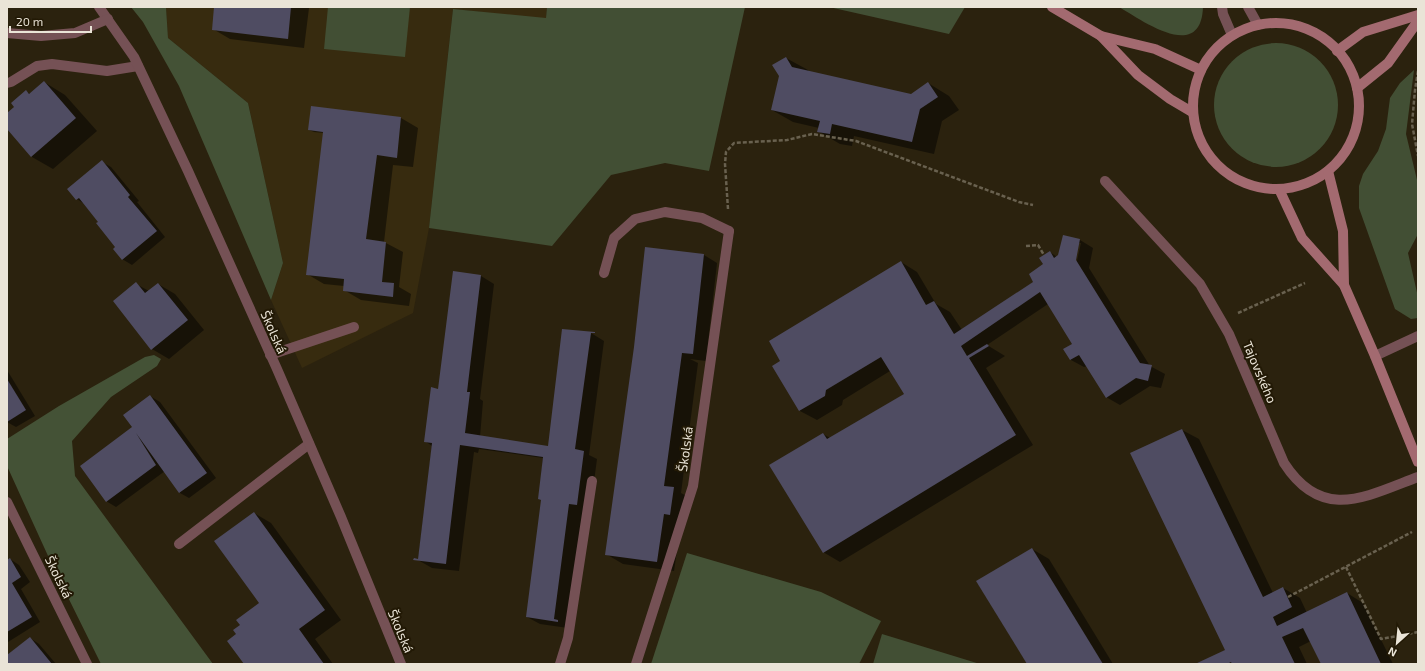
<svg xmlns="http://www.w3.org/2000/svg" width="1425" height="671" font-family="'Exo 2',sans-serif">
<rect width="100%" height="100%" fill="#2b220e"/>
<path fill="#372b0f" d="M166 7H547L546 19 453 9 429 228 413 313 302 368 271 300 283 263 248 103 168 38Z"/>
<g fill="#424f34">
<path d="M328 7H410L405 57 324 49Z"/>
<path d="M547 7H745L709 171 665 163 611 175 552 246 429 228 453 9 546 18Z"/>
<path d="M829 7H965L949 34Z"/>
<path d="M1119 7H1203C1201 63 1143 21 1119 7Z"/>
<circle cx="1276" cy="105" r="62"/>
<path d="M1414 70 1406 134 1418 184V234L1408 253 1418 297V318L1411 319 1395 309 1359 208V186L1363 174 1378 151 1386 129 1390 98 1400 83Z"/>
<path d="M882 634 980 664H873Z"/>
</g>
<g fill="#445236">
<path d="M131 7H166L168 38 248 103 283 263 271 300 179 86 143 22Z"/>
<path d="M154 355 161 359 157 366 111 397 72 441 75 476 213 664H101L54 569 7 466V439L59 406 145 357Z"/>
<path d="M687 553 821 592 881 621 859 664H651Z"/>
</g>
<g fill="#0007" fill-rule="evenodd">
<path d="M215 7H307L309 8 304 48 230 39 213 29Z"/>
<path d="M786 58 808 70 809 72 911 95 928 83 949 96 959 110 942 121 934 154 854 136 852 146 840 144 818 131 819 128 793 122 772 110Z"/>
<path d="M44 82 65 95 97 131 53 169 32 157 7 128V115L16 107 26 91 30 94Z"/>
<path d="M327 110 401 118 418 128 413 167 393 165 384 242 403 252 399 287 411 294 409 306 361 300 344 290V286L324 284 307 274 324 133 314 132 309 130Z"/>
<path d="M102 162 111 167 139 201 137 202 165 237 132 265 122 259 116 247 99 222 83 203 77 199Z"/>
<path d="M1064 236 1080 240 1093 248 1089 268 1150 366 1165 374 1161 388 1150 386 1120 405 1106 397 1087 366 1084 367 1071 360 1065 349 1073 344 1048 304 987 345 1005 356 986 368 1033 445 840 562 823 552V434L830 438 905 394 890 371 843 400 842 405 817 420 800 411 782 361 901 262 917 272 936 304 950 312 962 330 1034 282 1045 265 1050 252 1057 257 1059 256ZM1078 243H1081L1076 265 1074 264Z"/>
<path d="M704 255 717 263 706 361 690 359 698 363 681 493 690 498 686 524 681 523 674 571 623 564 606 554 635 347Z"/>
<path d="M454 272 481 276 494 284 480 399 483 401 480 437 549 447 591 333 604 341 589 455 597 459 590 512 568 628 540 624 527 617 542 501 539 499 543 458 479 449 478 453 474 452 459 571 432 568 418 560 432 446 425 441 439 390Z"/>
<path d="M136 284 149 291 158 284 175 294 204 330 169 359 152 349Z"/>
<path d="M7 370 35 416 16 427 7 422Z"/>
<path d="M150 396 160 402 216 478 189 498 180 493 165 471 116 507 106 501 133 428Z"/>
<path d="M1182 430 1199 439 1273 593 1283 588 1300 598 1307 613 1347 593 1363 603 1393 664H1322L1311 641 1299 647 1307 664H1197L1226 650Z"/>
<path d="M254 513 271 523 341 620 315 639 333 664H245L237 634 242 626 260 603Z"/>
<path d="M1032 549 1049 559 1113 664H1027Z"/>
<path d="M10 559 19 565 30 582 21 589 40 622 8 642 7 561Z"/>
<path d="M30 638 39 644 56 664H7V657Z"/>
</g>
<g fill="#4f4c62">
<path d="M214 7H291L288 39 212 30Z"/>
<path d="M786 57 792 67 911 94 928 82 938 97 920 109 912 142 832 124 830 134 817 132 820 121 771 110 779 76 772 65Z"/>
<path d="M44 81 76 118 31 157 7 129V113L14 107 11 103 26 90 29 94Z"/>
<path d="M311 106 401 117 397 158 377 155 366 239 386 242 382 282 394 283 393 297 343 291 344 279 306 275 323 132 308 130Z"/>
<path d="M102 160 130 195 128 197 157 231 122 260 113 249 115 247 96 223 98 222 79 198 76 200 67 189Z"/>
<path d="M1063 235 1080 239 1076 260 1140 363 1152 365 1148 381 1136 378 1106 398 1079 355 1070 360 1063 349 1072 344 1040 292 961 346 967 356 987 344 989 346 969 358 1016 435 823 553 769 465 823 433 827 439 904 394 881 357 826 390 825 396 799 411 772 366 780 361 769 341 901 261 926 305 934 301 954 334 1033 282 1029 274 1043 264 1039 258 1050 251 1054 258 1058 255Z"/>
<path d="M645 247 704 254 693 354 682 353 664 486 674 487 670 515 664 514 657 562 605 555 634 347Z"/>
<path d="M453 271 481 275 467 392H470L465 433 548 446 562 329 595 332V333H591L575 449 584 451 577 505 569 504 554 619 558 620V622L526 617 541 500 538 499 543 457 460 445 446 564 413 560 414 558 418 559 432 443 424 442 431 387 438 389Z"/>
<path d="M136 282 145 293 158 283 188 320 151 350 113 301Z"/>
<path d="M7 379 26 410 7 422Z"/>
<path d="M150 395 207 473 179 493 136 433 156 465 106 502 80 466 132 427 123 415Z"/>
<path d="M1182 429 1263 597 1283 587 1292 607 1273 617 1277 626 1347 592 1381 664H1321L1303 628 1282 637 1295 664H1232L1231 662 1227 664H1195L1225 650 1130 453Z"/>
<path d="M254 512 325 610 299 629 324 664H244L227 641 236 634 233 630 240 625 236 620 259 603 214 541Z"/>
<path d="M1032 548 1103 664H1027L976 581Z"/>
<path d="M10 558 21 577 12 583 32 617 7 632V560Z"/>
<path d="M30 637 52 664H7V655Z"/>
</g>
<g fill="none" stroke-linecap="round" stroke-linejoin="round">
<g stroke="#69614f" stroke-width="2.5" stroke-dasharray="4 2" stroke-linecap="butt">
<path d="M1418 71 1415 90 1412 124 1418 156"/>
<path d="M728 209 725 164 726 152 734 143 787 140 812 134 856 141 1019 202 1033 205"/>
<path d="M1026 246 1038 245 1044 255"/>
<path d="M1238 313 1305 283"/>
<path d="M1346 567 1381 639 1418 632"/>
<path d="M1288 597 1412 532"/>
</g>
<g stroke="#755155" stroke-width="10">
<path d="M7 83 11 82 37 66 52 64 107 71 138 66"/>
<path d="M1105 181 1200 284 1229 334 1284 463C1322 522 1365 497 1418 477"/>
<path d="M604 273 614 238 635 219 665 212 702 218 729 231"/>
<path d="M270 355 354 327"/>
<path d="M1375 356 1418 336"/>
<path d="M179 544 309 444"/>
<path d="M560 664 568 638 592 481"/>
</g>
<g stroke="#755155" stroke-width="10">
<path d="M99 7 134 57 188 171 277 369 341 517 401 664"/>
<path d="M1222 7 1223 14 1232 35"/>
<path d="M1248 7 1258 25"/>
<path d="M7 33 41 36 75 33 108 19"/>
<path d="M7 502 87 664"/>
<path d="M636 664 693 486 729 231"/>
</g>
<g stroke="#a36a70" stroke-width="10">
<path d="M1052 7 1101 36 1155 49 1201 70"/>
<circle cx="1276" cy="106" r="83"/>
<path d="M1101 36 1138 75 1170 99 1192 112"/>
<path d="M1337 51 1363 32 1418 15"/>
<path d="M1357 88 1388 63 1418 21"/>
<path d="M1328 171 1343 231 1344 285"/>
<path d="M1279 189 1302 238 1344 285 1375 356 1418 462"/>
</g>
</g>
<g text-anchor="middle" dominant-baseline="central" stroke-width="4" stroke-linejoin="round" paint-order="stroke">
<g font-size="13" fill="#eae4d7" stroke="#221905">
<text transform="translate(274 332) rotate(66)">Školská</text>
<text transform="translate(1260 372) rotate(67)">Tajovského</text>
<text transform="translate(685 449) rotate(-82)">Školská</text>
<text transform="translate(59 577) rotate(64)">Školská</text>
<text transform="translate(401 631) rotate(67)">Školská</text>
</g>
</g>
<rect width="1425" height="671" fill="none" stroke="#eae4d7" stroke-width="16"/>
<g transform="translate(1397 643) rotate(207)" stroke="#221905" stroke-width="3" paint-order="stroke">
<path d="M0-3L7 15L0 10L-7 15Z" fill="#eae4d7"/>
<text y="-6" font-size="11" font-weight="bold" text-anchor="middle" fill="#eae4d7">N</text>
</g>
<path d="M10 26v6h81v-6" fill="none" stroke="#eae4d7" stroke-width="2"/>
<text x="16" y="26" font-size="12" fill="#eae4d7" stroke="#221905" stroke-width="3" paint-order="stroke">20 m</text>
</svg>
